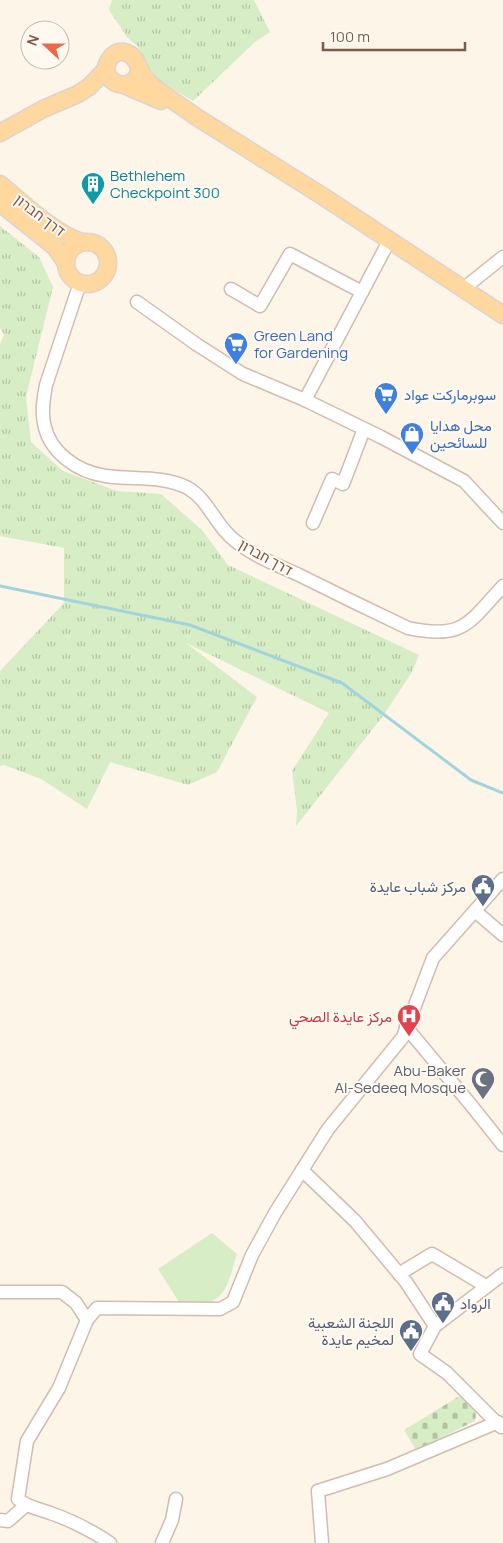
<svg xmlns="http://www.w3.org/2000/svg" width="503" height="1543" font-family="Manrope,Vazirmatn,Heebo,sans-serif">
<defs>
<pattern id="grass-tufts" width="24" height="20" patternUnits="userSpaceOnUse" patternTransform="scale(1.25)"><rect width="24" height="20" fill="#d7edc6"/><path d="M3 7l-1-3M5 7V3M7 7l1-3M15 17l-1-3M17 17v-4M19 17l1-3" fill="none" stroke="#b3c3a3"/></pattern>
<pattern id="cemetery-stones" width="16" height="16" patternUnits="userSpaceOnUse" patternTransform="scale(1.25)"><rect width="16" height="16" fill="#d7edc6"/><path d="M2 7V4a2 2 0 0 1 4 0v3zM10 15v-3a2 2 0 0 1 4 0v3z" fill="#b3c3a3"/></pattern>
</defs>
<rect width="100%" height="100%" fill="#fef5e9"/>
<g fill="url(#grass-tufts)">
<path d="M112 0H254L270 32 255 42 193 101 150 76 146 61 138 47 127 37 109 10Z"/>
<path d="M0 226 39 257 53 287 26 397 31 442 63 471 117 491 161 494 202 530 228 565 419 655 412 672 383 716 296 826 297 810 292 771 329 713 186 643 257 697 217 772 188 785 110 762 87 809 41 779 4 765 0 766V671L64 603V548L0 536V345L4 334 0 328Z"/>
</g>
<path fill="url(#cemetery-stones)" d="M461 1395C469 1403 479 1409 475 1421L416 1450 404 1430Z"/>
<path fill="#d7edc6" d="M212 1233 237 1254C231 1272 228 1298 207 1303 199 1305 188 1302 179 1302L158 1269Z"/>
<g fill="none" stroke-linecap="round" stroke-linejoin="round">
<path stroke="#a1d4dc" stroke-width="3" d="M0 586 190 625 342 683 471 780 503 793"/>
<g stroke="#d2bcad" stroke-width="15">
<g id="minor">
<path d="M80 283 46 385C44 397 41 410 44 423 49 452 77 472 106 476 133 480 163 475 188 488 205 498 212 516 225 531 231 538 240 545 248 550 263 560 282 567 299 575 335 593 372 611 408 628 463 640 469 623 503 586"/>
<path d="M231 289 260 306 290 254 362 292"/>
<path d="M463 289 503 257"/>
<path d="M137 302 196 344 243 374 305 400 381 437 464 481 503 523"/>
<path d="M305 400 389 241"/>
<path d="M313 523 332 479 343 484 364 429"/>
<path d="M475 911 503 935"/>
<path d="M406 1027 471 1105 503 1145"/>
<path d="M302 1170 355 1221 406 1282 435 1326"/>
<path d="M399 1274 432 1254 486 1286"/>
<path d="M0 1292H62L76 1303 87 1320"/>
<path d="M501 1427 447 1373 420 1354 435 1326 503 1274"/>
<path d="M0 1520 8 1521 25 1506"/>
<path d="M110 1543C92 1531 71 1520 50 1513 38 1508 28 1508 18 1499L27 1441 59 1388 87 1320 97 1308 220 1309 233 1302 252 1255 275 1213 328 1129 403 1037 433 958 503 879"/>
<path d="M162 1543 172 1520 176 1499"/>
<path d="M322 1543 318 1491 387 1469 498 1422"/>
</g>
</g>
<g stroke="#ddd4d0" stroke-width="19">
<g id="major">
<path d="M139 67 143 76 153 87 198 118 324 197 503 315"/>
<path d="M124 85C158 77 125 34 109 60 101 73 111 84 124 85L161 101"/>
<path d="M0 133 43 109 78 94 90 86 106 69"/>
<path d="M0 184C23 203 55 234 82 242"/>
<path d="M0 203 55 247 66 263"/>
<circle cx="87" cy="263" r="21"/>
</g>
</g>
<use href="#minor" stroke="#fff" stroke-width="12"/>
<use href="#major" stroke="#ffd89f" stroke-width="16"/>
</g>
<defs>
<g id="building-pin" transform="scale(1.25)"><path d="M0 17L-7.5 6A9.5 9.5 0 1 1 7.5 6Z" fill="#0f9aa8" stroke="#fff9f1"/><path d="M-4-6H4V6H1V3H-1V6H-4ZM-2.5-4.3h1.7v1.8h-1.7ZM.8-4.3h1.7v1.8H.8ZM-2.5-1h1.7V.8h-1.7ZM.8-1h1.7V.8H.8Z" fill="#fff"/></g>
<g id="supermarket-pin" transform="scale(1.25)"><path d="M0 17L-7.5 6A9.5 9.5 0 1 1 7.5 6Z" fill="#3f7fe0" stroke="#fff9f1"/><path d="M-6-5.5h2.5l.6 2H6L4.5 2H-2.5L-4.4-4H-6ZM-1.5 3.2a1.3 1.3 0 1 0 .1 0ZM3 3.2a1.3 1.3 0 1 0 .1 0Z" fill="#fff"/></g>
<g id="shop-pin" transform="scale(1.25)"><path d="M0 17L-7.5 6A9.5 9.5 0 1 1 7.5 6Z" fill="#3f7fe0" stroke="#fff9f1"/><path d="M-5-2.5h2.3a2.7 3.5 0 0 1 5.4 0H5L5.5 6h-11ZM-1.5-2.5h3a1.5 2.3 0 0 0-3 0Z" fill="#fff"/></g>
<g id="civic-pin" transform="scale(1.25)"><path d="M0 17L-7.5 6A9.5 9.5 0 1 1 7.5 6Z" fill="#5c6f8a" stroke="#fff9f1"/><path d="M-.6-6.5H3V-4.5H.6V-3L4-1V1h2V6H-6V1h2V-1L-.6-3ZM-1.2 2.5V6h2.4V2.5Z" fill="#fff"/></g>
<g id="hospital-pin" transform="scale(1.25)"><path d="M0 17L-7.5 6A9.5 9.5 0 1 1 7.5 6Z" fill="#e0444e" stroke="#fff9f1"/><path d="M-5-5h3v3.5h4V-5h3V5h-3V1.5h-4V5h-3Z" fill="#fff"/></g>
<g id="mosque-pin" transform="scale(1.25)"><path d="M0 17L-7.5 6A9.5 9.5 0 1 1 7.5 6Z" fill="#6b7280" stroke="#fff9f1"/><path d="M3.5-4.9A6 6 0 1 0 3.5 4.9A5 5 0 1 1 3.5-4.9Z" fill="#fff"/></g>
</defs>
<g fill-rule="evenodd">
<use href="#building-pin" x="93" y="184"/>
<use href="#supermarket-pin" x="236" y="344"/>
<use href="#supermarket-pin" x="386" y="394"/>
<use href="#shop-pin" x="412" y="434"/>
<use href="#civic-pin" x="483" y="886"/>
<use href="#hospital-pin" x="409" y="1016"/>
<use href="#mosque-pin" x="483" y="1079"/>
<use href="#civic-pin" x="443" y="1303"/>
<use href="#civic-pin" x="411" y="1331"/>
</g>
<g text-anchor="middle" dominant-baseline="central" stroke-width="4" stroke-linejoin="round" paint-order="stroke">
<g font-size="15" fill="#0d838f" stroke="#fff9f1" text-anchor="start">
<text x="110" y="175">Bethlehem<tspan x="110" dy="17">Checkpoint 300</tspan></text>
</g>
<g font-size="15" fill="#7b5a4a" stroke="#fff9f1">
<text transform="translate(40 215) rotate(37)">דרך חברון</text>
<text transform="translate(266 557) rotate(29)">דרך חברון</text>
</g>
<g font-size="15" fill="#366cbe" stroke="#fff9f1" text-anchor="start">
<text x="254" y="335">Green Land<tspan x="254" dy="17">for Gardening</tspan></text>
<text x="404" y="394">سوبرماركت عواد</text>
<text x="430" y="425">محل هدايا<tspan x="430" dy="17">للسائحين</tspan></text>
</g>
<g font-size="15" fill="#4e5e75" stroke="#fff9f1" text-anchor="end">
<text x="466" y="886">مركز شباب عايدة</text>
<text x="460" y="1303" text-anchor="start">الرواد</text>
<text x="394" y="1322">اللجنة الشعبية<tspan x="394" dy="17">لمخيم عايدة</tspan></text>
</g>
<g font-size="15" fill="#be3a42" stroke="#fff9f1" text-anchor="end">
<text x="392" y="1016">مركز عايدة الصحي</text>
</g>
<g font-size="15" fill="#5b616d" stroke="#fff9f1" text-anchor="end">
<text x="466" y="1070">Abu-Baker<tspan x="466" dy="17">Al-Sedeeq Mosque</tspan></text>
</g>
</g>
<g transform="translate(45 45) rotate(291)"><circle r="24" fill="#fff9f1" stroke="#cab9ae"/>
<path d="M0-4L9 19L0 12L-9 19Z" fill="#ed6849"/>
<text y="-8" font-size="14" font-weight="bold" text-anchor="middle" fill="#7b5a4a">N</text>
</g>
<path d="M323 42v8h142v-8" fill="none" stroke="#7b5a4a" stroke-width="2.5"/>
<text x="330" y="42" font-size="15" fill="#7b5a4a" stroke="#fff9f1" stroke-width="4" paint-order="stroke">100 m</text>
</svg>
